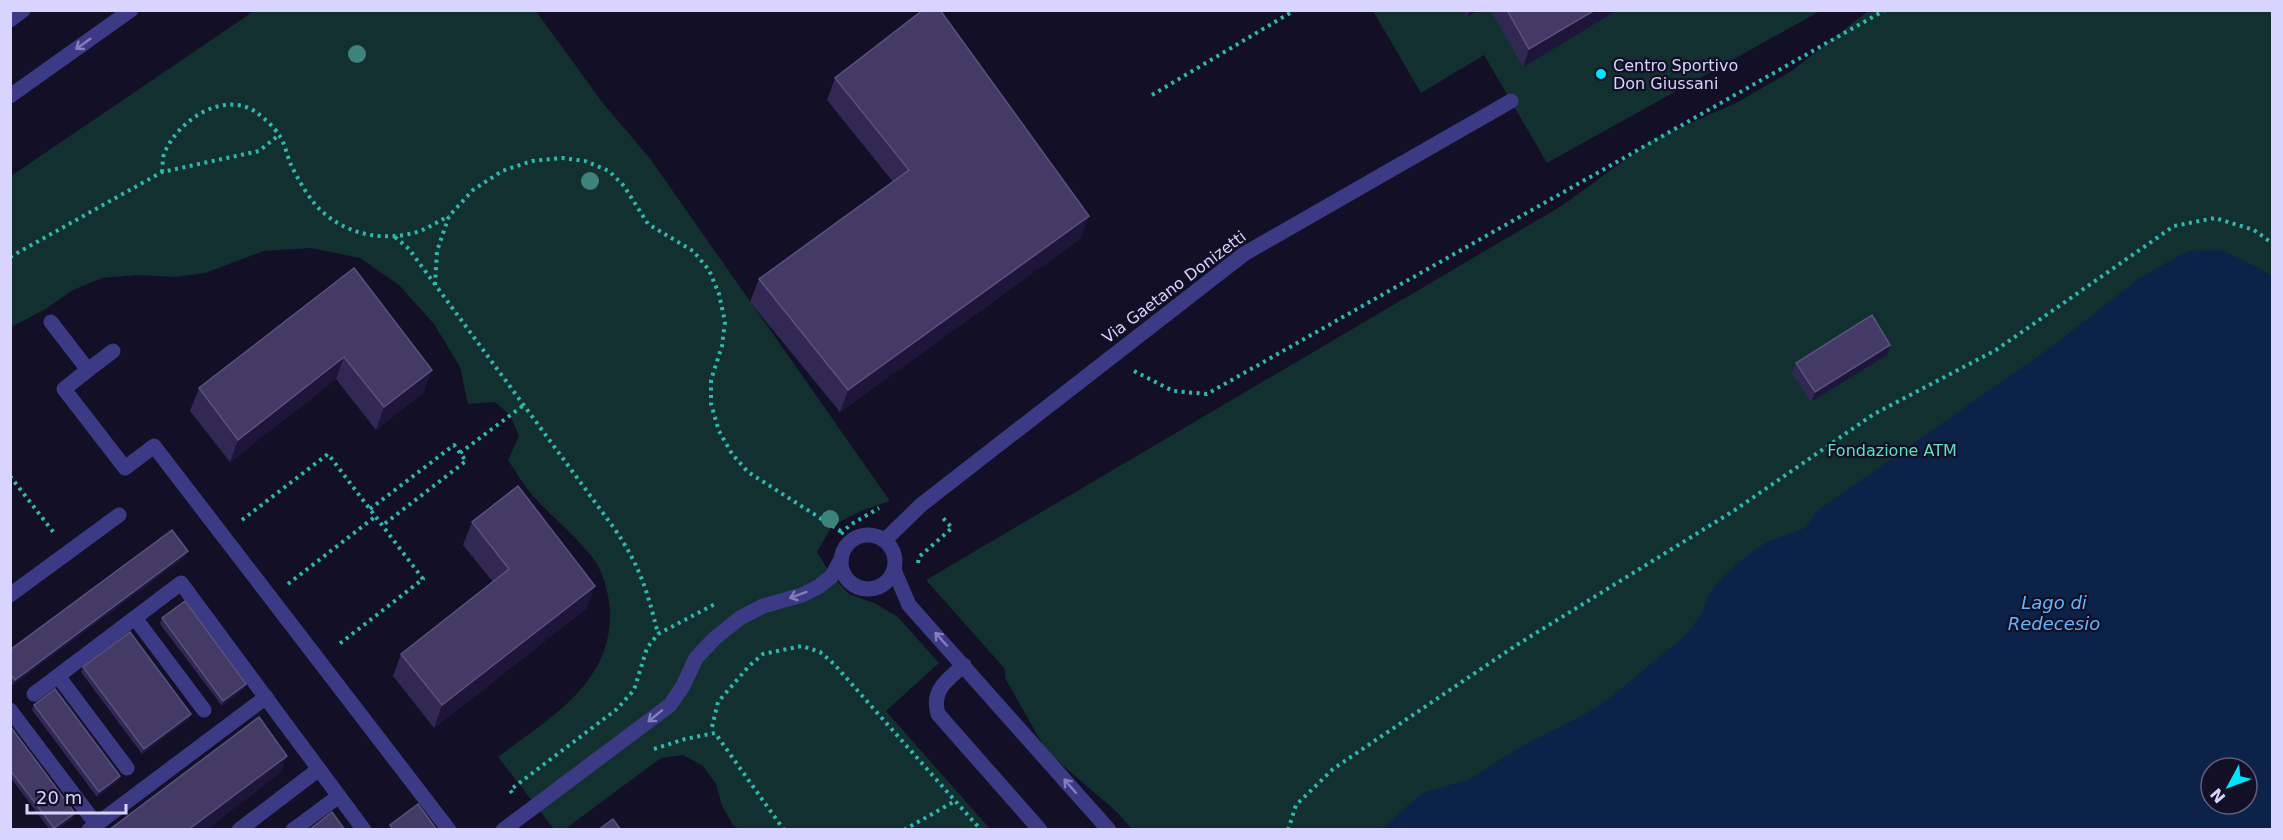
<svg xmlns="http://www.w3.org/2000/svg" width="2283" height="840" font-family="'DejaVu Sans',sans-serif">
<rect width="100%" height="100%" fill="#130f26"/>
<g fill="#12302f" fill-rule="evenodd">
<path d="M254 11H536L602 102 651 160 890 501 861 511 832 526 817 552 832 576 849 594 874 603 897 616 939 663 886 711 990 829H738L733 825 722 806 716 784 703 766 683 755 661 758 565 829H554L498 757C548 719 612 684 610 612 609 596 605 579 597 564 582 541 553 518 534 497 524 486 516 472 508 460L519 436 510 415 495 402 468 404 460 367 434 324 399 285 360 258 311 248 264 251 205 273 175 277 138 275 102 278 73 290 44 310 11 327V176Z"/>
<path d="M1373 11H1820L1547 163 1484 55 1421 93Z"/>
<path d="M1868 11H2272V829H1132L1117 812 1047 752 1005 678V669L926 580 1563 205 1652 140 1738 102 1793 70ZM2211 768H2247V804H2211Z"/>
</g>
<path fill="#0c2248" fill-rule="evenodd" d="M2221 250 2255 266 2272 276V829H1382L1422 793 1468 780 1522 746 1587 713 1611 697 1688 633 1703 611 1708 595 1725 574 1749 554 1767 542 1805 528 1817 511 2054 345 2138 279 2188 251ZM2211 768H2247V804H2211Z"/>
<g fill="none" stroke-linecap="round" stroke-linejoin="round">
<g stroke="#2fb8b0" stroke-width="4" stroke-dasharray="3 4.5" stroke-linecap="butt">
<path d="M1152 95 1295 10"/>
<path d="M162 172C163 167 162 160 164 154 177 121 223 90 256 112 263 117 275 128 279 135 285 143 287 156 291 165 299 181 311 203 325 214 351 236 388 242 420 231 430 227 439 221 449 216"/>
<path d="M395 237 409 249 614 528C640 566 647 590 658 634"/>
<path d="M10 257 162 172 259 151 279 135"/>
<path d="M435 285 437 251 449 216 473 190 502 171 532 161 562 158 585 161 609 171 624 186 648 224 693 251 709 270 719 294 725 322 722 346 711 380V404L719 431 732 454 748 472 842 532"/>
<path d="M1134 371 1173 391 1207 394 1885 10"/>
<path d="M460 453 524 405"/>
<path d="M10 476 54 533"/>
<path d="M370 509 454 445 466 461 383 525"/>
<path d="M242 520 328 454 423 579 338 645"/>
<path d="M841 534 850 525 879 508"/>
<path d="M918 563 919 557 952 528 943 518"/>
<path d="M288 584 376 516"/>
<path d="M712 727 718 702 749 666 763 654 802 646 820 652 834 664 981 830"/>
<path d="M654 749 685 739 715 733 784 830"/>
<path d="M512 793 510 790 617 709 634 690 647 648 658 634 715 604"/>
<path d="M904 830 955 801"/>
<path d="M1288 830 1296 805 1333 769 1404 721 1515 646 1735 510 1874 414 1996 350 2174 226 2215 218 2254 230 2272 243"/>
</g>
<g stroke="#3d3a85" stroke-width="15">
<path d="M10 20 23 10"/>
<path d="M10 96 131 10"/>
<path d="M51 322 88 370 64 389 125 468 154 446 449 830"/>
<path d="M88 370 113 351"/>
<circle cx="868" cy="562" r="27"/>
<path d="M885 540 921 505 1244 254 1511 101"/>
<path d="M894 570 909 605 1109 830"/>
<path d="M10 595 119 515"/>
<path d="M135 618 204 710"/>
<path d="M964 665C948 680 931 689 938 714L1040 830"/>
<path d="M58 676 127 768"/>
<path d="M34 694 181 583 364 830"/>
<path d="M10 710 96 824"/>
<path d="M89 830 266 697"/>
<path d="M239 830 319 769"/>
<path d="M293 830 339 796"/>
<path d="M503 830 670 705 683 686 696 658 715 638 740 618 763 606 802 595 818 587 832 576 841 559"/>
</g>
</g>
<g fill="#3d827b">
<circle cx="357" cy="54" r="9"/>
<circle cx="590" cy="181" r="9"/>
<circle cx="830" cy="519" r="9"/>
</g>
<g fill="#312854">
<path d="M1463 10H1479L1467 17Z"/>
<path d="M1490 10H1618L1523 67Z"/>
<path d="M835 78 1081 238 840 412 750 302 759 279 893 182 827 100Z"/>
<path d="M354 268 424 392 376 430 336 379 230 462 190 411 199 388Z"/>
<path d="M1887 355 1811 402 1792 373 1796 363Z"/>
<path d="M472 522 587 608 434 728 393 676 401 654 493 582 463 545Z"/>
<path d="M186 556 13 685 10 682V650Z"/>
<path d="M162 618 244 689 222 706 160 624Z"/>
<path d="M83 667 191 714 189 719 142 754 81 672Z"/>
<path d="M34 705 118 781 97 797 32 710Z"/>
<path d="M10 726 73 818 57 830H50L10 777Z"/>
</g>
<g fill="#1d163a">
<path d="M1470 10H1479L1467 17Z"/>
<path d="M1595 10H1618L1523 67 1529 49Z"/>
<path d="M1089 216 1081 238 840 412 848 390Z"/>
<path d="M1890 345 1887 355 1811 402 1815 392Z"/>
<path d="M344 357 336 379 230 462 238 440Z"/>
<path d="M432 370 424 392 376 430 384 407Z"/>
<path d="M188 551 186 556 13 685 15 680Z"/>
<path d="M595 586 587 608 434 728 442 705Z"/>
<path d="M246 684 244 689 222 706 223 701Z"/>
<path d="M191 714 189 719 142 754 144 749Z"/>
<path d="M287 756 281 773 206 830H188Z"/>
<path d="M120 776 118 781 97 797 99 792Z"/>
<path d="M75 813 73 818 57 830H54V828Z"/>
</g>
<g fill="#433a66" stroke="#5a527e" stroke-width="1.5">
<path d="M923 10H940L1089 216 848 390 759 279 909 170 835 78Z"/>
<path d="M1507 10H1595L1529 49Z"/>
<path d="M354 268 432 370 384 407 344 357 238 440 199 388Z"/>
<path d="M1872 315 1890 345 1815 392 1796 363Z"/>
<path d="M518 486 595 586 442 705 401 654 509 569 472 522Z"/>
<path d="M172 530 188 551 15 680 10 674V650Z"/>
<path d="M185 601 246 684 223 701 162 618Z"/>
<path d="M130 632 191 714 144 749 83 667Z"/>
<path d="M55 689 120 776 99 792 34 705Z"/>
<path d="M259 717 287 756 188 830H109Z"/>
<path d="M10 726 75 813 54 828 10 770Z"/>
<path d="M418 804 437 830H393L390 825Z"/>
<path d="M332 812 345 830H309Z"/>
<path d="M613 819 621 830H598Z"/>
</g>
<defs><path id="oneway-shaft" d="M-6 0H5M1.5-3L5.5 0L1.5 3" fill="none" stroke-width="1.6" stroke-linecap="round" stroke-linejoin="round" transform="scale(1.5)"/></defs>
<g stroke="#837fbc">
<use href="#oneway-shaft" transform="translate(83 44) rotate(144)"/>
<use href="#oneway-shaft" transform="translate(798 595) rotate(160)"/>
<use href="#oneway-shaft" transform="translate(941 639) rotate(-132)"/>
<use href="#oneway-shaft" transform="translate(655 716) rotate(141)"/>
<use href="#oneway-shaft" transform="translate(1070 786) rotate(-131)"/>
</g>
<circle fill="#00e5ff" stroke="#130f26" stroke-width="2" cx="1601" cy="74" r="6"/>
<g text-anchor="middle" dominant-baseline="central" stroke-width="4.5" stroke-linejoin="round" paint-order="stroke">
<g font-size="16" fill="#d9d4ff" stroke="#130f26" text-anchor="start">
<text x="1613" y="65">Centro Sportivo<tspan x="1613" dy="18">Don Giussani</tspan></text>
</g>
<g font-size="16" fill="#d9d4ff" stroke="#130f26">
<text transform="translate(1174 287) rotate(-37)">Via Gaetano Donizetti</text>
</g>
<g font-size="16" fill="#5fe0c0" stroke="#130f26">
<text x="1892" y="450">Fondazione ATM</text>
</g>
<g font-size="18" font-style="italic" fill="#62b6ff" stroke="#130f26">
<text x="2054" y="602">Lago di<tspan x="2054" dy="21">Redecesio</tspan></text>
</g>
</g>
<rect width="2283" height="840" fill="none" stroke="#d9d4ff" stroke-width="24"/>
<g transform="translate(2229 786) rotate(229)"><circle r="28" fill="#130f26" stroke="#625e7d" stroke-width="1.5"/>
<path d="M0-4.5L10 22L0 15L-10 22Z" fill="#00e5ff"/>
<text y="-9" font-size="16" font-weight="bold" text-anchor="middle" fill="#d9d4ff">N</text>
</g>
<path d="M27 804v9h99v-9" fill="none" stroke="#d9d4ff" stroke-width="3"/>
<text x="36" y="804" font-size="18" fill="#d9d4ff" stroke="#130f26" stroke-width="4.5" paint-order="stroke">20 m</text>
</svg>
